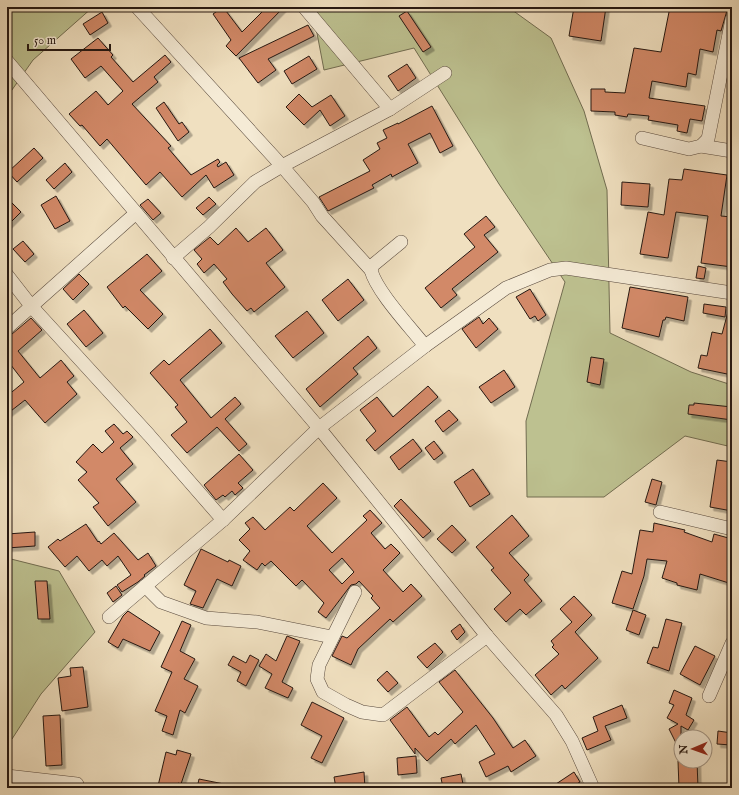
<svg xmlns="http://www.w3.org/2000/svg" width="739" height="795" font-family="'IM FELL English',serif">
<defs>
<filter id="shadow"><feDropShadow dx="3.5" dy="3.5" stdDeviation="0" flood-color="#0004"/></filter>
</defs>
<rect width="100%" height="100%" fill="#f0e0c0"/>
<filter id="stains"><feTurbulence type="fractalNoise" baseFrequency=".005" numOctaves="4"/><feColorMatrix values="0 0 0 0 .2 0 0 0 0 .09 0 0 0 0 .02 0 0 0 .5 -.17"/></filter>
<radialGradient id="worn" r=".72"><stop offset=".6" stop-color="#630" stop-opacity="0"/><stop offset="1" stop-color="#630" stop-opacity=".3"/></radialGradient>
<g fill="#bdc190" stroke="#716c50">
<path d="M7 7H93L33 60 7 97Z"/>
<path d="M312 7H508L551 38 584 111 607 190 610 333 691 372 732 385V447L685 436 604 497H527L526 421 565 282 499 184 414 48 324 70Z"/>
<path d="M7 558 59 571 95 632 41 694 12 739H7Z"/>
</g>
<g fill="#d28967" stroke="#251711" fill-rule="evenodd" filter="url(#shadow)">
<path d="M223 7 242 32 267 7H284L236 56 226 46 231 40 213 14Z"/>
<path d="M574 7H606L601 41 569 36Z"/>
<path d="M670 7H728L721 31 717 30 713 52 700 49 696 75 688 73 686 87 652 81 649 98 705 106 702 121 690 119 687 133 677 131 678 125 648 120 649 116 628 114 627 117 615 115V112L591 111V89H605V92L625 93 634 48 661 52Z"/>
<path d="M407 11 431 47 423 52 399 16Z"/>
<path d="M102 12 108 23 90 35 83 24Z"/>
<path d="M308 25 314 36 268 59 276 70 258 83 239 58Z"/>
<path d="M98 38 113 55 111 57 133 82 165 55 171 62 154 77 158 82 132 104 171 146 168 148 191 175 218 159 220 162 217 165 218 167 226 162 234 175 214 188 206 175 182 197 160 172 146 185 107 139 100 146 82 125 80 126 69 114 96 91 108 105 123 91 101 66 85 78 71 59Z"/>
<path d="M309 56 317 69 292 84 284 71Z"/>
<path d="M407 64 416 78 398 91 388 76Z"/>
<path d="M299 94 312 107 331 95 345 116 330 126 320 110 304 125 286 107Z"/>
<path d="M164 102 179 124 182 122 189 132 178 141 156 108Z"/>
<path d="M432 106 453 146 440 153 430 133 408 144 418 163 392 177 391 174 372 185 374 188 328 211 319 197 370 171 363 160 380 149 377 143 387 138 383 130 398 123V124Z"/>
<path d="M34 148 43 158 17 182 8 172Z"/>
<path d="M65 163 72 172 54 189 46 180Z"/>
<path d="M684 169 727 175 721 216 732 217V267L701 263 708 216 676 212 668 258 640 254 648 212 664 215 669 179 682 180Z"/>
<path d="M622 182 650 184 648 207 621 205Z"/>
<path d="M56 196 70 221 55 229 41 205Z"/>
<path d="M209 197 216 204 203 215 196 208Z"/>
<path d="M7 198 21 212 7 226Z"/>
<path d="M148 199 161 213 153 220 140 205Z"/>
<path d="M486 216 495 227 484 235 498 252 452 289 457 295 441 308 425 288 475 247 464 234Z"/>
<path d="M236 228 248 242 266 228 283 250 266 263 285 287 254 312 251 308 247 311 232 294 223 282 227 279 214 264 204 273 197 264 202 259 194 250 210 237 218 245Z"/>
<path d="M23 241 34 254 25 262 13 249Z"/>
<path d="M147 254 162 271 140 290 163 314 148 329 125 306 123 308 107 287Z"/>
<path d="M698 266 706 268 704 279 696 278Z"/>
<path d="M79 274 89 284 73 300 63 289Z"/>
<path d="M348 279 364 300 338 321 322 300Z"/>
<path d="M630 287 688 297 684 321 666 317 665 320H663L659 337 622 328Z"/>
<path d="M530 289 546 315 538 321 535 316 530 319 516 297Z"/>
<path d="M704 304 726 307 725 317 703 313Z"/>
<path d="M729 308 732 309V375L698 368 701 355 707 356 712 332 722 334Z"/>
<path d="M84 310 103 333 86 347 67 324Z"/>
<path d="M307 311 324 333 293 358 275 336Z"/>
<path d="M479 317 483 324 489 318 498 329 476 348 462 329Z"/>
<path d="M31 318 42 330 18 351 40 378 61 360 74 376 67 382 77 394 45 423 25 400 7 414V396L24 382 7 360V336L12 334Z"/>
<path d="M210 329 222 343 180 380 211 418 235 397 241 404 225 419 247 444 239 451 217 427 187 453 171 435 187 422 175 407 178 405 150 373 164 360 169 365Z"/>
<path d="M368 336 377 348 353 368 358 374 320 407 306 389Z"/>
<path d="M591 357 604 359 600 385 587 382Z"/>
<path d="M504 370 515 387 491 403 479 387Z"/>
<path d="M428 386 438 397 375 451 366 440 376 431 360 410 377 397 393 417Z"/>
<path d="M694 403 732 407V420L688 414 689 405H694Z"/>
<path d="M449 410 458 420 443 432 435 421Z"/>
<path d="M114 424 123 434 127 431 133 437 120 448 133 464 116 479 136 502 108 526 93 507 99 503 78 480 87 472 76 462 93 444 102 453 114 442 105 431Z"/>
<path d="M413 439 422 451 399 470 390 457Z"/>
<path d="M434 441 443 453 434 460 425 448Z"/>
<path d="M239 454 253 470 238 483 243 488 235 495 232 491 225 497 223 495 216 500 204 485Z"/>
<path d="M717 460 732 462V511L710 507Z"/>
<path d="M473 469 490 494 470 507 454 482Z"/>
<path d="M652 479 662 482 656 505 645 502Z"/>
<path d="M323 483 337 498 307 526 332 553 367 520 363 516 370 510 382 523 371 533 385 549 391 544 400 553 383 570 403 592 411 584 422 596 393 622 390 619 358 649 351 665 332 656 342 636 347 638 380 608 371 598 373 596 359 581 356 584 351 585 326 618 318 612 324 603 302 580 296 586 271 561 265 566 262 563 257 570 243 560 250 551 239 540 250 529 245 523 253 517 265 530 290 507 294 511ZM342 558 354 572 342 584 329 570Z"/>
<path d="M401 499 431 531 423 538 394 506Z"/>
<path d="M512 515 529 536 509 553 529 575 524 580 542 601 526 615 520 609 506 622 494 609 511 593 491 570 494 568 476 547Z"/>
<path d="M654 523 685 530 684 532 712 542 714 534 732 539V584L700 574 697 590 677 585V583L662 578 667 561 647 559 644 576 633 609 612 603 622 571 632 574 640 530 653 532Z"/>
<path d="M86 524 98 542 99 541 101 544 114 533 138 560 148 553 156 566 144 575 145 576 138 582 122 592 117 585 131 575 118 556 107 566 102 560 89 571 77 556 65 567 48 547 58 539 60 541Z"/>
<path d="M452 525 466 540 452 553 437 539Z"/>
<path d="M35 532V546L7 548V534Z"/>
<path d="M201 549 228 562 229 560 241 566 232 586 217 579 203 608 190 604 196 591 184 585Z"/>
<path d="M35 581H47L50 619H38Z"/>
<path d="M116 586 122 595 113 602 107 593Z"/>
<path d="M574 596 592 615 575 632 598 658 565 689 562 685 551 695 535 675 559 654 552 647 554 645 551 641 572 622 560 609Z"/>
<path d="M633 610 646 615 639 635 626 630Z"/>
<path d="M128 611 160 632 150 651 123 639 118 648 108 642 123 616Z"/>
<path d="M666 619 682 623 669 671 647 663 653 647 658 648Z"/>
<path d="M182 621 191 625 180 651 195 659 184 679 198 686 185 713 180 710 173 735 162 731 167 716 155 711 172 672 161 667Z"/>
<path d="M460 624 465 632 457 640 451 631Z"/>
<path d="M287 636 300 641 282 682 293 688 288 698 265 688 272 674 259 666 266 654 276 661Z"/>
<path d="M435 643 443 652 427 668 417 657Z"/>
<path d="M695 646 715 656 700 685 680 674Z"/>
<path d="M250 655 259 660 246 686 237 681 241 672 228 665 233 656 246 663Z"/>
<path d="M83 667 88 707 62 711 58 678 71 676 70 668Z"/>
<path d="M455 670 493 718 513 748 525 740 536 756 511 772 508 766 486 777 479 762 495 754 476 725 455 744 451 739 427 761 415 748V754L390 720 407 707 429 737 435 732 438 735 463 712 439 682Z"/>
<path d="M387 671 398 683 388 692 377 680Z"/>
<path d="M674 690 692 698 686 715 694 720 688 730 681 726V753L669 729 678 724 667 718 674 705 669 703Z"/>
<path d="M312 702 344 718 322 763 311 758 322 736 301 725Z"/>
<path d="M622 705 627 718 605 726 611 740 587 750 582 738 598 731 593 717Z"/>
<path d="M60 715 62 765 46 766 43 716Z"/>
<path d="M718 731 732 733 731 745 717 744Z"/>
<path d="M177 750 191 754 181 784 178 783 176 788 158 786 166 752 176 755Z"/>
<path d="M416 756 417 773 398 775 397 758Z"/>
<path d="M678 761H697L698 788H679Z"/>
<path d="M364 772 365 788H336L334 777Z"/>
<path d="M574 772 580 782 570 788H550Z"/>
<path d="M461 774 463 784 443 788 441 778Z"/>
<path d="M199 779 224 784V788H197Z"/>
</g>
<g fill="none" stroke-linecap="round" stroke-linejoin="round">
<g stroke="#58493d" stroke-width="14">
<g id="minor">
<path d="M137 7 282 166 313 202 322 216 371 270"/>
<path d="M304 7 390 109"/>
<path d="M7 61 319 428 487 636 556 715 572 741 593 788"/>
<path d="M642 138 689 149 701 146 708 139 732 19"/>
<path d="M701 146 732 151"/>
<path d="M401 242 373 265 371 270C376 291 411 328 425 346"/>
<path d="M173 258 209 227 255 182 282 166 390 109 445 73"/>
<path d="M7 275 32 307 149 435 223 520"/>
<path d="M7 328 136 213"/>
<path d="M660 512 732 529"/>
<path d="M145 586 161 602 206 618 257 622 332 637"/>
<path d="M355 592 319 665 317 679 323 692 346 705 362 712 383 715 487 636"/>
<path d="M109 617 223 520 319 428 425 346 506 288 550 270 566 268 732 293"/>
<path d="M709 696 732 643"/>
<path d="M7 776 77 784"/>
</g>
</g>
<use href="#minor" stroke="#f5ebd6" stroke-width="13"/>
</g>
<rect width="739" height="795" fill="none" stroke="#f0e0c0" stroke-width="24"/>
<rect x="8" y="8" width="723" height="779" fill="none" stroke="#251711" stroke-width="2"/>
<rect x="12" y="12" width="715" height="771" fill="none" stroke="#251711"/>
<g transform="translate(693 749) rotate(268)"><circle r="19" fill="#f5ebd6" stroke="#a29687"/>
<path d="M0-3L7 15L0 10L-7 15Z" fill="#8f2418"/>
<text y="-6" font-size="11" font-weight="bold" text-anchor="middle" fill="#251711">N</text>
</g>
<path d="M28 44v6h82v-6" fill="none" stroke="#251711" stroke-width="2"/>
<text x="34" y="44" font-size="12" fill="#251711" stroke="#f5ebd6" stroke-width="3" paint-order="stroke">50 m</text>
<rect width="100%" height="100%" filter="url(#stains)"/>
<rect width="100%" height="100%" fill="url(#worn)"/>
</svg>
